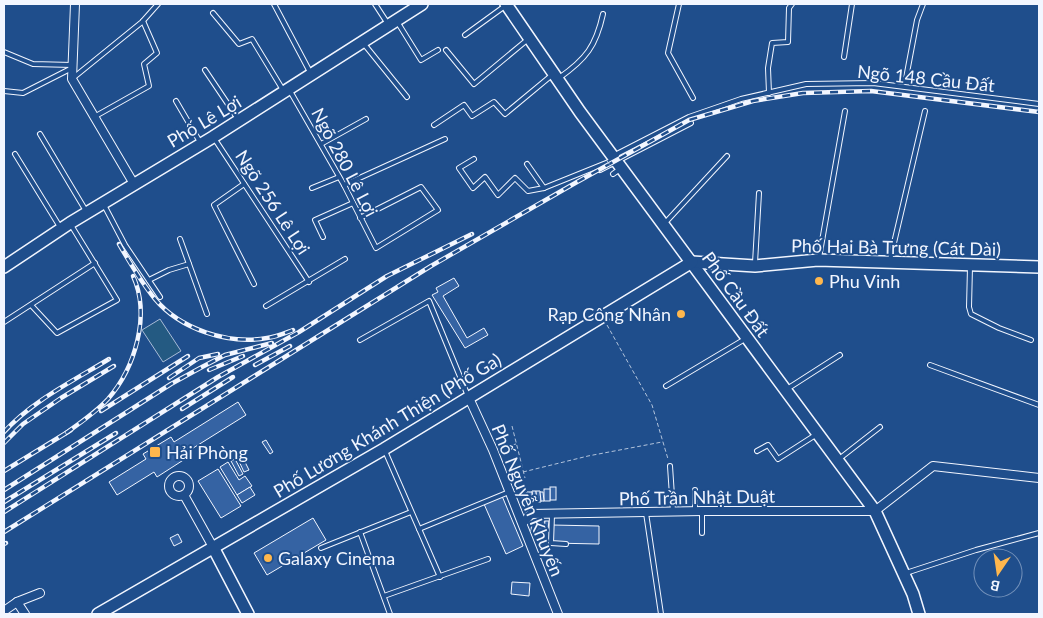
<svg xmlns="http://www.w3.org/2000/svg" width="1043" height="618" font-family="Lato,sans-serif">
<rect width="100%" height="100%" fill="#1f4e8c"/>
<path fill="#245a82" stroke="#a8bbd7" d="M160 319 181 351 163 362 142 330Z"/>
<g fill="#3563a3" stroke="#f2f6ff">
<path d="M454 278 459 286 443 296 467 338 484 328 488 335 465 348 432 295 438 292 436 288Z"/>
<path d="M238 402 246 415 182 455 185 459 157 477 154 472 117 495 109 482 146 459 143 454 171 437 174 442Z"/>
<path d="M266 440 273 452 270 454 262 442Z"/>
<path d="M241 454 249 470 244 472 237 457Z"/>
<path d="M235 459 243 474 239 476 231 461Z"/>
<path d="M228 462 239 480 245 476 252 486 237 495 220 467Z"/>
<path d="M218 469 241 506 221 518 198 481Z"/>
<path d="M250 487 255 495 242 503 237 495Z"/>
<rect x="550" y="487" width="6" height="13"/>
<rect x="544" y="489" width="6" height="12"/>
<path d="M532 491H536L537 501H533Z"/>
<path d="M536 491H540L541 502H537Z"/>
<path d="M527 492H532V500H528Z"/>
<path d="M540 492H543L544 501H541Z"/>
<path d="M522 493H527L528 499H522Z"/>
<path d="M502 496 523 546 506 554 484 504Z"/>
<path d="M313 518 326 540 267 575 254 553Z"/>
<path d="M532 520 545 521 544 531H531Z"/>
<path d="M545 521H549L548 529H544Z"/>
<path d="M552 525 599 526V544L551 543Z"/>
<path d="M178 534 182 542 174 546 170 538Z"/>
<path d="M512 582 530 583 529 596 511 594Z"/>
</g>
<g fill="none" stroke-linecap="round" stroke-linejoin="round">
<g stroke="#f2f6ff" stroke-width="6">
<g id="lane">
<path d="M274 4 310 72"/>
<path d="M375 4 388 24"/>
<path d="M679 4 668 53 693 98"/>
<path d="M213 13 239 44 252 39 283 90"/>
<path d="M398 23 421 60 438 50"/>
<path d="M465 35 505 6"/>
<path d="M364 44 407 97"/>
<path d="M446 50 474 84 527 40"/>
<path d="M4 52 33 64 72 65"/>
<path d="M844 57 852 4"/>
<path d="M205 70 238 119"/>
<path d="M73 78 142 22 158 4"/>
<path d="M559 78C586 59 596 46 603 14"/>
<path d="M906 78 917 20 923 4"/>
<path d="M4 91 23 93 72 68"/>
<path d="M290 91 344 185 376 248 438 210 421 187 360 218"/>
<path d="M769 93 768 68 772 43 788 42 789 8 792 4"/>
<path d="M176 101 200 142"/>
<path d="M94 117 149 86 144 64 157 53 143 21"/>
<path d="M434 125 464 105 472 116 494 102 505 114 552 75"/>
<path d="M40 134 86 211"/>
<path d="M214 138 309 282"/>
<path d="M321 144 366 119"/>
<path d="M15 154 60 227"/>
<path d="M474 159 459 168 473 188 485 177 498 195 515 178 528 191 544 188 611 161 613 156 689 117 741 99 806 84 873 83 1039 104"/>
<path d="M527 164 544 188"/>
<path d="M600 170 691 123"/>
<path d="M613 174 620 169"/>
<path d="M244 184 214 205 254 284"/>
<path d="M344 185 445 139"/>
<path d="M312 188 339 177"/>
<path d="M104 205 125 245 160 297"/>
<path d="M665 223 727 156"/>
<path d="M323 237 315 220 353 203"/>
<path d="M180 239 207 314"/>
<path d="M819 258 845 111"/>
<path d="M890 260 925 111"/>
<path d="M755 263 759 193"/>
<path d="M970 267 969 307 971 314 999 328 1031 340"/>
<path d="M149 280 169 270 189 264"/>
<path d="M31 305 57 333 117 300 71 225"/>
<path d="M266 306 345 259"/>
<path d="M4 322 95 263"/>
<path d="M360 340 429 301 468 396"/>
<path d="M930 365 1039 405"/>
<path d="M666 386 745 339"/>
<path d="M787 389 840 355"/>
<path d="M385 451 440 577"/>
<path d="M757 451 768 445 778 459 817 434"/>
<path d="M839 459 880 427"/>
<path d="M670 466 673 511"/>
<path d="M695 490V511"/>
<path d="M702 511V533"/>
<path d="M646 513 661 614"/>
<path d="M552 515 551 543 566 544"/>
<path d="M419 529 509 492"/>
<path d="M360 532 390 614"/>
<path d="M321 548 411 512"/>
<path d="M906 573 976 550 1039 533"/>
<path d="M384 596 488 559"/>
</g>
</g>
<g stroke="#f2f6ff" stroke-width="10">
<g id="street">
<path d="M75 4 72 79 134 184"/>
<path d="M469 398 493 450 558 614"/>
<circle cx="179" cy="486" r="10"/>
<path d="M184 495 213 547"/>
<path d="M523 523 531 514 702 511H875L933 466 1039 478"/>
<path d="M17 602 25 614"/>
<path d="M4 611 17 602 40 593"/>
</g>
</g>
<g stroke="#f2f6ff" stroke-width="14">
<g id="secondary">
<path d="M506 4 580 112 875 511 913 594 919 614"/>
<path d="M692 262 755 266 818 260 1039 267"/>
<path d="M4 267 70 223 213 137 422 4"/>
<path d="M213 547 248 614"/>
<path d="M98 614 384 449 692 262"/>
</g>
</g>
<g stroke="#b3c4dc" stroke-width="1" stroke-dasharray="4 2.5" stroke-linecap="butt">
<path d="M607 325 652 405 668 459"/>
<path d="M512 426 525 478"/>
<path d="M500 448 516 444"/>
<path d="M510 468 521 465"/>
<path d="M523 472 588 456 662 442"/>
</g>
<use href="#lane" stroke="#1f4e8c" stroke-width="4"/>
<use href="#street" stroke="#1f4e8c" stroke-width="8"/>
<use href="#secondary" stroke="#1f4e8c" stroke-width="11"/>
<g stroke="#f2f6ff" stroke-width="4.5">
<g id="rail">
<path d="M119 244C130 263 141 282 155 299 180 329 228 345 267 338 276 337 285 333 293 330"/>
<path d="M255 365 290 346"/>
<path d="M209 370 243 356"/>
<path d="M169 378 199 358 218 354"/>
<path d="M182 409 233 377"/>
<path d="M101 411 188 356"/>
<path d="M4 432C32 401 73 381 109 359"/>
<path d="M66 433C80 423 96 412 108 399 135 368 151 315 133 276"/>
<path d="M4 443 23 424 61 398 114 366"/>
<path d="M4 471 71 430"/>
<path d="M4 490 171 384 202 367 225 355 272 343"/>
<path d="M4 502 116 433"/>
<path d="M4 512 218 377 299 332 387 276 472 234"/>
<path d="M4 532 431 266 577 182 689 120 753 101 803 93 871 91 1039 112"/>
<path d="M4 544 6 543"/>
</g>
</g>
<use href="#rail" stroke="#1f4e8c" stroke-width="2.5" stroke-dasharray="8" stroke-linecap="butt"/>
<path stroke="#b3c4dc" stroke-width="1" stroke-dasharray="4 2.5" stroke-linecap="butt" d="M607 161 612 168"/>
</g>
<g fill="#ffb74d" stroke="#1f4e8c" stroke-width="2">
<circle cx="819" cy="281" r="5"/>
<circle cx="681" cy="314" r="5"/>
<rect x="149" y="446" width="12" height="12" rx="2.5"/>
<circle cx="268" cy="558" r="5"/>
</g>
<g text-anchor="middle" dominant-baseline="central" stroke-width="4" stroke-linejoin="round" paint-order="stroke">
<g font-size="18" fill="#f2f6ff" stroke="#1f4e8c">
<text transform="translate(926 78) rotate(6)">Ngõ 148 Cầu Đất</text>
<text transform="translate(204 121) rotate(-31)">Phố Lê Lợi</text>
<text transform="translate(345 162) rotate(62)">Ngõ 280 Lê Lợi</text>
<text transform="translate(273 202) rotate(57)">Ngõ 256 Lê Lợi</text>
<text transform="translate(896 247) rotate(1)">Phố Hai Bà Trưng (Cát Dài)</text>
<text transform="translate(736 294) rotate(54)">Phố Cầu Đất</text>
<text transform="translate(387 425) rotate(-31)">Phố Lương Khánh Thiện (Phố Ga)</text>
<text transform="translate(697 497) rotate(-1)">Phố Trần Nhật Duật</text>
<text transform="translate(528 500) rotate(68)">Phố Nguyễn Khuyến</text>
</g>
<g font-size="18" fill="#f2f6ff" stroke="#1f4e8c" text-anchor="start">
<text x="829" y="281">Phu Vinh</text>
<text x="671" y="314" text-anchor="end">Rạp Công Nhân</text>
<text x="166" y="452">Hải Phòng</text>
<text x="278" y="558">Galaxy Cinema</text>
</g>
</g>
<rect width="1043" height="618" fill="none" stroke="#f2f6ff" stroke-width="10"/>
<g transform="translate(998 573) rotate(193)"><circle r="24" fill="#1f4e8c" stroke="#7391ba"/>
<path d="M0-4L9 19L0 12L-9 19Z" fill="#ffb74d"/>
<text y="-8" font-size="14" font-weight="bold" text-anchor="middle" fill="#f2f6ff">B</text>
</g>
</svg>
